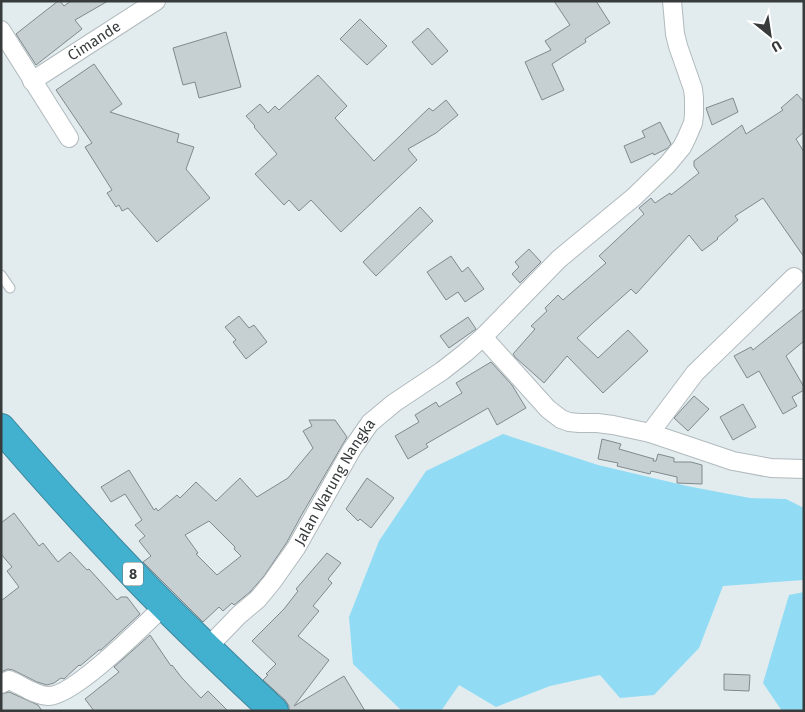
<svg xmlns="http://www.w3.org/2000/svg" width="805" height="712" font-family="'Fira Sans',sans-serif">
<rect width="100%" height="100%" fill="#e2ecef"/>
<g fill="#91dcf4">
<path d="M503 434 598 465 687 486 750 498 786 499 804 508V580L723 586 699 648 654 695 620 698 600 675 550 686 496 707 459 685 441 711H402L353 664 349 617 379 541 426 471Z"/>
<path d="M804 592V711H782L763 683 789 595Z"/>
</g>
<g fill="#c6cfd2" stroke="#80898c" fill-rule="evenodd">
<path d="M58 1H60L64 6 71 1H108L75 20 82 29 36 65 16 34Z"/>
<path d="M554 1H596L610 23 585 39 586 42 552 64 564 90 542 100 525 62 551 50 545 41 570 25Z"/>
<path d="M360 19 387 46 367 65 340 39Z"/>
<path d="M428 28 448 51 432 65 412 42Z"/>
<path d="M226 32 241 87 199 98 195 82 183 85 173 48Z"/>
<path d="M94 64 122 104 110 112 179 134 177 142 194 147 186 169 210 198 157 242 128 208 122 211 119 205 116 207 107 193 112 190 85 147 92 143 56 90Z"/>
<path d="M318 75 347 106 335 118 374 161 429 108 433 111 446 100 458 115 436 133 408 149 417 160 341 232 311 200 299 211 289 200 284 205 255 174 277 154 254 127 255 126 246 116 260 104 268 113 275 106 279 110Z"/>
<path d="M797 94 804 102V132L796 139 804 152V257L763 198 735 216 738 220 717 238 718 239 702 251 689 235 636 294 631 289 593 323 577 338 598 358 628 330 648 351 603 393 567 356 544 383 515 357 513 354 535 329 531 326 547 311 545 308 558 295 563 300 606 263 599 256 644 214 639 208 651 198 655 203 670 193 671 195 699 173 694 166V161L742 125 746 134 783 110 781 108Z"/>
<path d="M733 98 738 112 712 125 706 108Z"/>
<path d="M660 122 671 144 668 148 654 155 653 153 631 163 624 146 645 137 642 131Z"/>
<path d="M420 207 433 221 376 276 363 262Z"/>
<path d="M529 249 541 262 520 283 512 274 519 267 515 262Z"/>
<path d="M451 256 462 272 468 267 484 289 465 302 458 292 446 300 427 272Z"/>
<path d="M804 309V341L786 356 804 387V390L792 397 797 406 783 414 759 371 747 378 734 356 751 347 753 350Z"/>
<path d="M239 316 249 328 254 325 267 342 246 359 233 342 236 340 225 327Z"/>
<path d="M468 317 476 329 449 348 440 336Z"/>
<path d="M491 362 512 385 526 408 497 425 488 408 426 444 428 447 408 459 395 436 419 422 415 415 436 402 439 407 462 393 456 383Z"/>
<path d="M694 396 709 409 688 431 674 418Z"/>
<path d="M743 404 756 427 733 440 720 417Z"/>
<path d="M309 420H335L347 437 301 516 287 542 264 576 250 592 234 605 232 603 223 611 219 607 203 622 143 562 151 556 139 541 145 536 135 525 142 520 125 494 111 502 101 487 129 470 154 510 156 508 158 511 177 495 180 498 196 482 216 501 240 478 257 497 288 478 313 448 303 431 312 426ZM209 521 235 547 234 549 241 556 217 575 196 554 198 553 185 535Z"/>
<path d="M602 439 621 444 619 449 654 459 653 461H656L658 454 674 458V462H691L702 465V484L677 483V477L651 471 650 474 617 466 618 463 598 459Z"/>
<path d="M367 478 394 498 371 528 360 519 358 521 346 509Z"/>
<path d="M14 513 39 546 43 543 58 562 70 552 87 570 89 569 117 600 121 597H127L140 614 101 650H99L80 666 79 665 64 679 61 678 54 683 47 685 37 682 13 670 8 669 1 672V601L19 587 7 571 12 567 1 554V523Z"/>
<path d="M327 553 341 563 328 579 332 583 313 606 319 611 298 636 329 660 294 706 344 676 365 711H289V706L285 700 263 680 268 675 266 674 276 664 252 641 284 609 298 591 296 589Z"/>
<path d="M150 635 171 666 172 665 182 678 201 698 208 691 228 711H94L85 699 119 672 114 667Z"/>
<path d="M724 674 750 675 749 691 724 690Z"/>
<path d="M9 692 38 705 42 711H1V694Z"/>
</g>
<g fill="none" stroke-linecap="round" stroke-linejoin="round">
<g stroke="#b1babd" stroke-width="11">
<path id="lane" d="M1 275 10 288"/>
</g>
<g stroke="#b1babd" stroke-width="20">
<g id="street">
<path d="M1 30 69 138"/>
<path id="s1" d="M32 81 156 1"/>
<path d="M483 337 548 409 561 419 569 422 579 423H597L613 425 650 433 733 461 771 468 804 469"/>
<path d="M650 433 695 373 794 277"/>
<path id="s2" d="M207 648 239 615 258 599 272 582 296 548 352 449 370 423 394 403 442 371 465 353 483 337 559 259 634 197 667 165 682 147 687 137 693 123 694 115V98L693 89 678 46 675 34 672 1"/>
<path d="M1 684 9 680C22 685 34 695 48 696 73 697 144 625 164 606"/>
</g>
</g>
<g stroke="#3e879c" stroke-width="30">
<path id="highway" d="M1 428C45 479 90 529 137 578 181 624 227 667 274 711"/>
</g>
<use href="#lane" stroke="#fff" stroke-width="9"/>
<use href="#street" stroke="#fff" stroke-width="18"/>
<use href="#highway" stroke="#42b0cf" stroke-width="28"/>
</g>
<g text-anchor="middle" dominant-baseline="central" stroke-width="4" stroke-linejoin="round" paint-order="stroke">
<rect fill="#fff" stroke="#737676" stroke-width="1" x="123" y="562.5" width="20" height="23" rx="4"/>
<g font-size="14" font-weight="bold" fill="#373b3c">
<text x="133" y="574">8</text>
</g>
<g font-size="15" fill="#373b3c" stroke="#fff">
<text stroke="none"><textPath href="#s1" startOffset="74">Cimande</textPath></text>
<text stroke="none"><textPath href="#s2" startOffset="211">Jalan Warung Nangka</textPath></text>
</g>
</g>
<rect width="805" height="712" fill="none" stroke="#373b3c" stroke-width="5"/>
<g transform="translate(770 35) rotate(150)" stroke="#ffffff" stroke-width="4" paint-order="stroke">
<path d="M0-4L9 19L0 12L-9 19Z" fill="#373b3c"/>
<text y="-8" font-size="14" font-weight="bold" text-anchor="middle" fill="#373b3c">U</text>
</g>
</svg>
